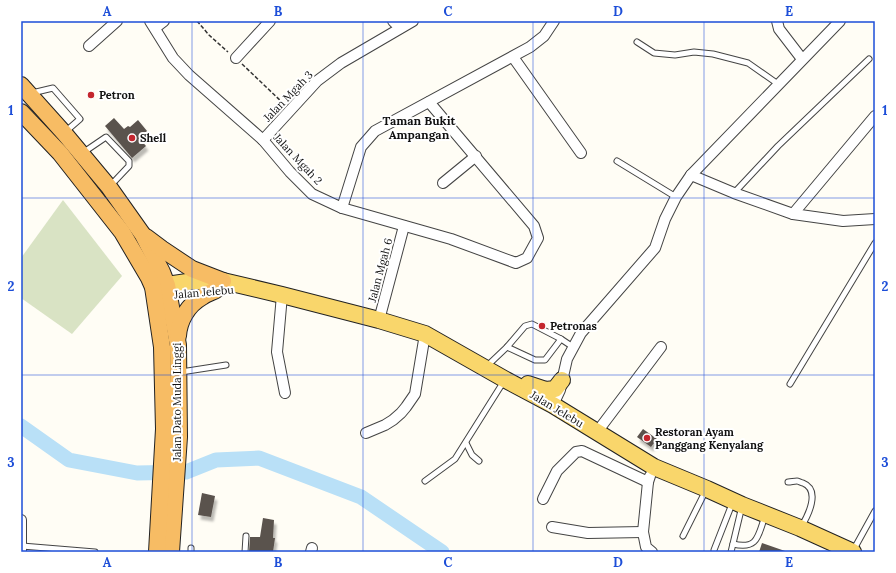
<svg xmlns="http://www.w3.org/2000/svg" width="896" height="573" font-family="Lora,serif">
<defs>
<filter id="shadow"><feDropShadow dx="2.5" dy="4.5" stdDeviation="1" flood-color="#0004"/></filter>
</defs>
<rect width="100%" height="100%" fill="#fffdf5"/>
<path fill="#d9e3c4" d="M63 200 122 276 72 334 21 298V258Z"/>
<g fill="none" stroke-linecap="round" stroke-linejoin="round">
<path stroke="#b9e0f7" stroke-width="15" d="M21 426 69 460 137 473 186 472 216 460 259 458 361 497 442 552"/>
</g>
<g fill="#5a524d" filter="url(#shadow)">
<path d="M114 118 124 129 128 126 130 127 138 120 147 131 139 138 146 146 132 158 105 126Z"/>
<path d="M643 429 657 439 651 447 637 437Z"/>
<path d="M202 493 215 496 211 517 198 515Z"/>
<path d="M263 518 274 520 273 538H275L273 552H249L250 537H260Z"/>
<path d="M762 543 785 551V552H759Z"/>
</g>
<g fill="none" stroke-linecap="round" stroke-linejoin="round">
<g stroke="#444" stroke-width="7">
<g id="service">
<path d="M637 42 654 53 675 55 694 52 713 54 748 63 778 84"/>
<path d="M32 93 53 88 80 119 65 132"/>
<path d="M84 152 106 137 129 161V166L111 185"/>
<path d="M617 161 676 197"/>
<path d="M734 193 778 146 869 59"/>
<path d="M507 347 535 360H545L561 339"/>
<path d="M487 366 507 347 525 326 532 324 561 339 573 347"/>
<path d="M181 372 226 365"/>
<path d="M790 384 875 243"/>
<path d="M466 443 472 455 479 461"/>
<path d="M425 481 455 459 504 381"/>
<path d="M788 482C791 482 794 481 797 481 798 481 802 483 803 483 821 490 808 516 801 527"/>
<path d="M683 536 706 490"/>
<path d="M733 544C758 550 758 536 765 516"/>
<path d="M22 546 95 552"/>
<path d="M854 549 875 511"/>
<path d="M714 550 732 504"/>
<path d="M191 552V548"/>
<path d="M245 552 246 536"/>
<path d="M731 552 742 506"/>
</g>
</g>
<g stroke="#444" stroke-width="12">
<g id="minor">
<path d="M150 21 173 58 189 75 263 140 290 172 312 194 342 208 451 239 516 263 527 258 538 238 534 226 429 102"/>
<path d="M393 21 400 28"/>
<path d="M777 21 779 29 802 59"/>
<path d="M155 28 164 21"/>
<path d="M89 46 117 21"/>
<path d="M513 57 581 153"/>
<path d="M236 58 270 21"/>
<path d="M263 140 317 81 341 63 413 21"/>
<path d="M691 175 734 193 793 214 843 221 875 219"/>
<path d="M443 183 476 156"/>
<path d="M342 208 361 147 375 131 530 47 544 36 554 21"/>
<path d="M793 214 875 116"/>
<path d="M282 295 277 352 285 393"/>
<path d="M379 320 404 226"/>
<path d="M553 405 560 390 567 359 581 333 655 248 665 219 676 197 691 175 840 21"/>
<path d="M597 432 661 347"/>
<path d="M366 433 385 425 393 420 401 413 406 407 415 394 425 334"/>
<path d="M650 476 648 482 643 532 646 547 652 552"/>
<path d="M543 499 557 471 576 452 582 451 648 482"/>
<path d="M21 520V552"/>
<path d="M552 527 588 533 643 532"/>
<path d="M311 552 312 548"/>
</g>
</g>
<g stroke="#222" stroke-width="18">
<g id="primary">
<path d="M153 287 194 281H223L282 295 379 320 425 334 506 380 553 405 654 467 707 489 742 505 800 528 853 552"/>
<path d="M528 384 546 390 555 389 562 380"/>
</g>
</g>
<g stroke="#222" stroke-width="18">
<g id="trunk">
<path d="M21 85 64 133 109 187 143 235 162 272 167 285 178 345 179 437 171 552"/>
<path d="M21 112 60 153 122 232 149 278 153 287 162 347 164 429 157 552"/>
<path d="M146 237 162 249 192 269 223 281"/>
<path d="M178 336C179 320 188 305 202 297 206 294 212 292 216 290"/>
</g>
</g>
<g stroke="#333" stroke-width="1.5" stroke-dasharray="4 2" stroke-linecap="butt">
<path d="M197 21 209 35 228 52"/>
<path d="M242 64 284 104"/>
</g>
<use href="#service" stroke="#fff" stroke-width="5"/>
<use href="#minor" stroke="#fff" stroke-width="10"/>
<use href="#primary" stroke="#f9d66b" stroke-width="16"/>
<use href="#trunk" stroke="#f7bc64" stroke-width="16"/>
</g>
<path fill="none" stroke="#1d4ed8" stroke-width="1" stroke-opacity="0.55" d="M192 21V552M363 21V552M533 21V552M704 21V552M21 198H875M21 375H875"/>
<g fill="#c4262e" stroke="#fff" stroke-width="1.5">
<circle cx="91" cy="95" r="4"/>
<circle cx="132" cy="138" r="4"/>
<circle cx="542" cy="326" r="4"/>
<circle cx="647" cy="438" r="4"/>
</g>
<g text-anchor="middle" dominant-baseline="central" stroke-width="4" stroke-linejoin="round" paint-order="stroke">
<g font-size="11" font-weight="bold" fill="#111" stroke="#fff" text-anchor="start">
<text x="99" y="95">Petron</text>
<text x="140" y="138">Shell</text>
<text x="550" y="326">Petronas</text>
<text x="655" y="432">Restoran Ayam<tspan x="655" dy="13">Panggang Kenyalang</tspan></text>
</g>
<g font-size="11" fill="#111" stroke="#fff">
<text transform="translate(288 96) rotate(-46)">Jalan Mgah 3</text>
<text transform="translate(298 159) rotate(47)">Jalan Mgah 2</text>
<text transform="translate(380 270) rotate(-75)">Jalan Mgah 6</text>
<text transform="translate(204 292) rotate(-5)">Jalan Jelebu</text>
<text transform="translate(177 402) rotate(-90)">Jalan Dato Muda Linggi</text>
<text transform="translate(557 409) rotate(31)">Jalan Jelebu</text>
</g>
<g font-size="12" font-weight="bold" fill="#111" stroke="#fff">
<text x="419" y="120">Taman Bukit<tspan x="419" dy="14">Ampangan</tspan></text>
</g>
</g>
<rect width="896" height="573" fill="none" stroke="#ffffff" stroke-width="44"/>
<rect x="22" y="22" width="852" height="529" fill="none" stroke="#1d4ed8" stroke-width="1.5"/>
<g font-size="13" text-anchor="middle" font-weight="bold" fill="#1d4ed8">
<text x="107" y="16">A</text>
<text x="278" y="16">B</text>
<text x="448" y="16">C</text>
<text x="618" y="16">D</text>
<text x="789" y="16">E</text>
<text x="11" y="115">1</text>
<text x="885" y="115">1</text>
<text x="11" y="291">2</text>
<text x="885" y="291">2</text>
<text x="11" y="467">3</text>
<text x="885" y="467">3</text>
<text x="107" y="567">A</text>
<text x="278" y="567">B</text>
<text x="448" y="567">C</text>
<text x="618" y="567">D</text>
<text x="789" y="567">E</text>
</g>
</svg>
